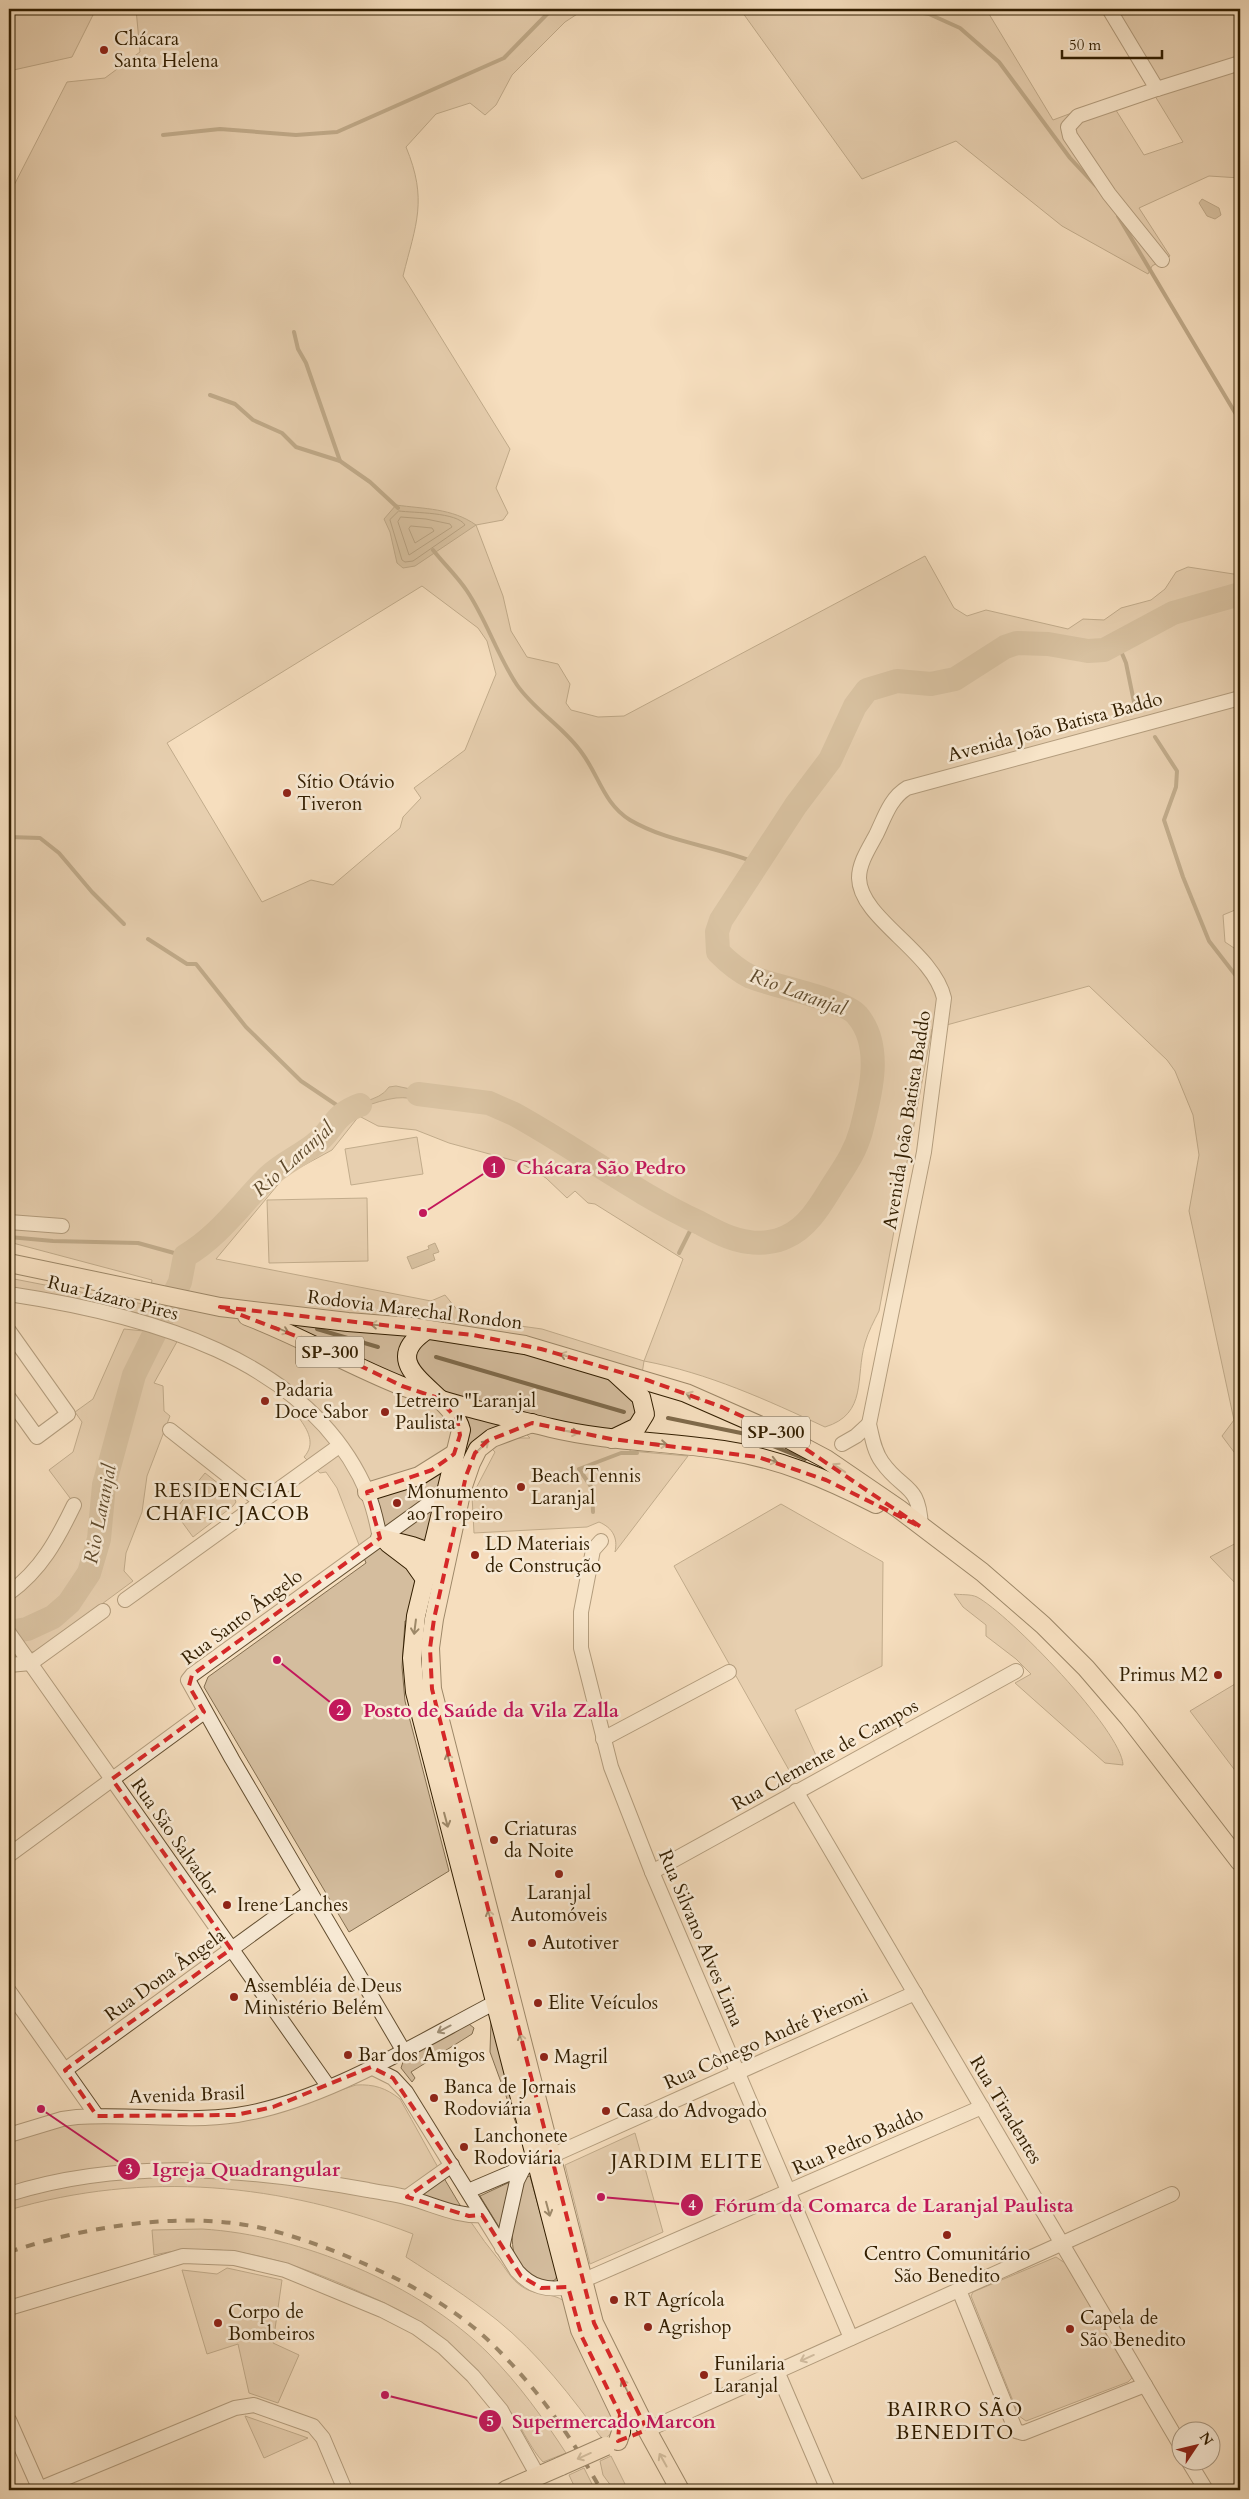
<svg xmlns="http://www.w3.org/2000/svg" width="1249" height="2499" font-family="Cardo,serif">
<rect width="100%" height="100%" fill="#f5debe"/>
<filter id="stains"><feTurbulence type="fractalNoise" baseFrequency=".004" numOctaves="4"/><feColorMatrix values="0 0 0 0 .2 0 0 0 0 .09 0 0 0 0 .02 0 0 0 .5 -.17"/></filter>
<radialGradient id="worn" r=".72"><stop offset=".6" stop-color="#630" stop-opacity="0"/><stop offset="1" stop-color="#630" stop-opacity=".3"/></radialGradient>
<g fill="#d4bd9e" stroke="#836e4f" fill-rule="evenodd">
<path d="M9 9H96L72 57 9 71Z"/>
<path d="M136 9H585L565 22 512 75 496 105 485 115 470 103 436 114 406 147C428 200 416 224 403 276L510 449 496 488 508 513 503 520 476 525 503 596 511 631 527 657 558 664 570 684 566 703 571 710 598 717 624 716 925 556 954 608 967 616 986 610 1068 629 1083 619 1104 620 1121 608 1151 600 1165 589 1176 572 1188 567 1240 575V908L1223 915 1225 942 1240 952V1460L1222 1436 1234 1420 1189 1211 1199 1155 1193 1115 1175 1071 1167 1060 1089 986 932 1029 879 1311C874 1321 868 1332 865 1343 855 1377 868 1414 825 1427 767 1400 708 1373 644 1361L630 1451 688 1456 615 1552C618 1538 613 1528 599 1522L587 1527 474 1533 472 1496 495 1452 490 1447 514 1438H530L515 1423 457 1407 409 1621H405L402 1667 405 1701 449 1871 349 1932 204 1687 208 1677 366 1563 337 1488 326 1472 320 1473 304 1457C316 1444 308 1430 299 1418L311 1404C274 1371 230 1347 184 1329L154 1383 163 1386 164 1411 170 1416 147 1476 142 1512 126 1553 124 1571 133 1581 37 1652H31L23 1643 13 1656 9 1658V1599L79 1510 49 1470 73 1452 82 1422 75 1412 93 1399 124 1329 144 1331 147 1315 9 1288V1278L148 1305 152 1280 9 1242V195L67 82 105 78 140 52ZM422 586 478 628 487 641 496 674 465 750 414 788 421 798 403 817 400 828 333 885 311 880 262 902 167 743ZM359 1116 378 1126 416 1130 449 1143 519 1162 546 1178 567 1198 575 1191 588 1203 595 1204 683 1259 644 1361 542 1329 506 1324 459 1312 445 1295 431 1301 216 1259 286 1175 332 1150Z"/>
<path d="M740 9H986L1053 120 1109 99 1144 155 1183 142 1102 9H1240V178L1209 176 1139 208 1170 256 1152 266 1148 274 1062 226 956 141 862 179Z"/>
<path d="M417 1137 423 1174 351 1185 345 1149Z"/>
<path d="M367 1198 368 1261 269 1263 267 1200Z"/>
<path d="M464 1415 514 1426 464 1463 459 1461C467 1447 475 1430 464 1415Z"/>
<path d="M205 1473 233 1495 236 1502 233 1506 193 1537 174 1511Z"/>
<path d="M781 1504 883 1562 882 1666 795 1710 820 1764 794 1779 674 1566Z"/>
<path d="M1240 1541V1588L1210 1557Z"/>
<path d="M954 1594C961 1595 971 1594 977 1597 1009 1614 1122 1731 1123 1765L1105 1763 1015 1683 1031 1674 1016 1659 986 1636V1625L963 1607Z"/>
<path d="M1240 1681V1777L1190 1711Z"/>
<path d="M491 2020 525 2148 490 2052Z"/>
<path d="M469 2024 474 2028 472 2034 411 2072 415 2078 412 2082 401 2068 404 2059Z"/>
<path d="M356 2085C374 2084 386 2088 400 2099 431 2153 459 2212 499 2260 506 2269 511 2279 521 2286 534 2296 552 2292 564 2301L615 2419C613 2429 612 2435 603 2440 572 2397 538 2353 497 2320 468 2297 437 2277 406 2257L413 2234C281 2183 146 2170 9 2210V2142L73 2123H217L253 2119Z"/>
<path d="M635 2133 663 2232 590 2264 565 2165Z"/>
<path d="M530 2176 557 2274 556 2279 551 2282C493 2271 515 2218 524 2178Z"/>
<path d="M510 2182 500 2228 499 2227 480 2196Z"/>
<path d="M202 2229C301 2235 419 2284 489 2354 519 2384 543 2418 566 2453L543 2462C531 2449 524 2432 514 2417 496 2390 470 2363 446 2341 421 2319 390 2305 360 2292 295 2263 226 2238 154 2255L152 2230Z"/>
<path d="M1056 2257 1065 2263 1132 2378 1128 2382 1026 2421 1019 2416 971 2296 973 2292Z"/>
<path d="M227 2268 282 2280 273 2343 299 2355 278 2403 249 2393 238 2344 207 2354 182 2270 217 2274Z"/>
<path d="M245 2416 308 2438 264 2458Z"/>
<path d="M611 2456 628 2490H614L603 2475 600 2461Z"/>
<path d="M584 2468 595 2490H576L569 2475Z"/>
</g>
<g fill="#b39d7d" stroke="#7f6a4b">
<path d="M1202 199 1219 208 1221 215 1215 219 1207 216 1199 203Z"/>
<path d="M396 505C424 509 452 508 476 525L415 566 403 568 397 563 390 532 384 519Z"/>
<path d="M396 1086 449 1097C433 1105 414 1096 396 1098 374 1101 353 1111 334 1122L337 1112C352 1101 379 1103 389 1087Z"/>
<path d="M290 1152 303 1161 272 1180 228 1222 241 1200Z"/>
<path d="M435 1243 439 1252 433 1254 435 1260 412 1269 407 1257 429 1249 428 1246Z"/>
</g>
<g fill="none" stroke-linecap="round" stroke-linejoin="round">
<g stroke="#725e3e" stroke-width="1">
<path d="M399 511C414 513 457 512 465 525L413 561 405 562 402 560 390 520Z"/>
<path d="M401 517 426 519 450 524 452 527 409 555 398 522Z"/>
<path d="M411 526 432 528 434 531 415 543 409 529Z"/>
</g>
<g stroke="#7f6a4b" stroke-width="4">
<path d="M898 9 929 14 960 28 999 62 1070 158 1096 186"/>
<path d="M163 135 220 129 296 135 337 132 504 58 552 9"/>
<path d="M1118 216 1240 421"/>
<path d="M294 332 298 349 306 363 340 461 370 482 398 508"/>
<path d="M210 395 235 404 253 420 282 433 296 447 340 461"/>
<path d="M433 550C444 564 457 576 467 591 487 621 497 655 517 685 535 711 564 727 582 753 599 776 604 804 630 820 669 843 717 846 759 864"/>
<path d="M1118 644 1126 663 1134 702"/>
<path d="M1155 737 1177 771 1176 787 1164 820 1183 877 1209 941 1240 981"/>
<path d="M9 837 40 838 59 853 92 892 124 924"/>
<path d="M148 939 187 964H196L246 1027 301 1081 344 1110"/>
<path d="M9 1237 53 1241 138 1243 185 1256"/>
<path d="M679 1253 695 1221"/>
<path d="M317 1329 378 1347"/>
<path d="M436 1357 624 1412"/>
<path d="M668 1418 741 1433 805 1459"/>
<path d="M593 1512 592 1488 579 1469 621 1453H637"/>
</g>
<g stroke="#b39d7d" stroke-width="24">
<path d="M418 1094 489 1103 514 1114C576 1148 635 1193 700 1223 715 1231 731 1240 749 1242 760 1244 776 1242 786 1237 807 1228 820 1206 831 1188 843 1169 855 1153 861 1131 870 1096 884 1046 857 1015 845 1000 773 986 751 977 738 971 728 962 718 952L717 932 721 920 796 805 830 760 855 706 867 690 897 681 931 684 955 679 1005 647 1017 643 1048 644 1088 651 1104 650 1173 613 1240 594"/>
<path d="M9 1632 27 1629 53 1617 69 1603 89 1573 99 1539 104 1485 134 1375 180 1282 185 1256C219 1236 240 1205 268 1177 281 1164 300 1156 315 1144 334 1130 332 1115 360 1105"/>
</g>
<g stroke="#634e30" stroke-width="16">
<g id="minor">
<path d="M1109 9 1157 89"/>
<path d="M1162 260 1109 194 1070 136 1068 127 1078 116 1157 89 1240 63"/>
<path d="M9 1222 62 1226"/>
<path d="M9 1294C142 1314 310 1356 368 1494 374 1508 377 1523 380 1538"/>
<path d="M9 1331 68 1414 37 1437 9 1398"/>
<path d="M170 1430 260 1501"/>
<path d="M842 1444 856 1436 869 1424"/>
<path d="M921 1527C919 1482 903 1492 882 1462 874 1451 872 1437 869 1424L924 1152 944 998C933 951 860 919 859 878 859 863 869 848 876 835 884 819 890 798 907 788L1240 698"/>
<path d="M601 1541 593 1550 581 1612V1648L611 1767 652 1872 851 2338"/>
<path d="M9 1593C41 1570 57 1540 74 1505"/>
<path d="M125 1600 339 1446"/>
<path d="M9 1633 328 2086"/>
<path d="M9 1665 31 1663 103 1611"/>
<path d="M603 1739 729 1672"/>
<path d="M796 1791 1182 2448"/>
<path d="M9 1855 204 1712"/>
<path d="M652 1872 1016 1671"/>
<path d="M9 1991 97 2116"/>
<path d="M403 2050 232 1759 188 1680 192 1675 445 1492"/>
<path d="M371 2067 393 2078 406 2092 517 2271C531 2287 547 2291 568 2287L982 2107"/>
<path d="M65 2070 310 1892"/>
<path d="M9 2135 62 2119 77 2117C130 2113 185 2123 237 2115 323 2102 417 2043 494 2003"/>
<path d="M551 2156 915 1993"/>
<path d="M468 2191 527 2166"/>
<path d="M9 2194C125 2157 250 2169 368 2190 382 2193 396 2194 409 2198 433 2204 457 2217 482 2215"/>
<path d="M407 2197 452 2165"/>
<path d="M502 2248 517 2181 524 2167"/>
<path d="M959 2290 1016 2431 1023 2433 1145 2385"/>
<path d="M9 2308 183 2256 234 2258 285 2270 382 2310 417 2328 443 2347 473 2376 501 2410 538 2476"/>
<path d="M777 2371 828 2490"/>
<path d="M9 2420 40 2490"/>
<path d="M647 2430 1172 2194"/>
<path d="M1189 2462 1206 2490"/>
<path d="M39 2489 235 2408 254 2405 313 2426 323 2438 345 2490"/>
</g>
</g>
<g stroke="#321e00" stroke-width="20">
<g id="major">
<path d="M9 1263 220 1307 348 1322 411 1327 525 1345 686 1393 777 1433 826 1459 899 1509 982 1572 1043 1625 1086 1668 1129 1718 1240 1862"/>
<path d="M247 1316C300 1336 349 1365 402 1386 449 1405 502 1416 551 1428 610 1442 665 1441 723 1450 778 1458 827 1479 876 1504"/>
<path d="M427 1330C370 1368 452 1391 461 1430L416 1616 412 1658 415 1692 580 2330 622 2418 621 2432 618 2441"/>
<path d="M532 1423 492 1438 478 1449 471 1463 462 1489 434 1619 430 1648 432 1689 594 2323 647 2430 680 2490"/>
<path d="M612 1439 637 1427 645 1414 641 1397 615 1373"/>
<path d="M367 1492 419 1476 454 1454"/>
<path d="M380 1538 412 1546 442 1557"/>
<path d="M388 1543 413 1562 425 1579"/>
<path d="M506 2490 561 2466"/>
</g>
</g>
<use href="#minor" stroke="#f8ead5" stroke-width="14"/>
<use href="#major" stroke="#f5debe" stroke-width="18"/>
<path stroke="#321e00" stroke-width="4" stroke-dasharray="9 9" stroke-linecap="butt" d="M9 2252C86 2226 189 2209 270 2230 308 2240 344 2254 380 2271 418 2288 457 2311 488 2340 534 2384 570 2434 601 2490"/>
<g stroke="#321e00" stroke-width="20" stroke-linecap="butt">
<path id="major-bridge" d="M561 2466 606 2446"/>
</g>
<use href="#major-bridge" stroke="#f5debe" stroke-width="18"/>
</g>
<defs><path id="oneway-shaft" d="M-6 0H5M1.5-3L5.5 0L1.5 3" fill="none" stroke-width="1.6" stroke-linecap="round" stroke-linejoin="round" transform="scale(1.25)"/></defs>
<g stroke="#9d8868">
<use href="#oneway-shaft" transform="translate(378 1325) rotate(-175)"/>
<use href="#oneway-shaft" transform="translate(282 1330) rotate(22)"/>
<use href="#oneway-shaft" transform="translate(567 1356) rotate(-162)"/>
<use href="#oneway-shaft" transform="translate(693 1396) rotate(-158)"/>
<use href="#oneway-shaft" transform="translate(571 1432) rotate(12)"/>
<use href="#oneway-shaft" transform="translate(660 1444) rotate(5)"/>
<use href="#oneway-shaft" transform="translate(483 1446) rotate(-44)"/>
<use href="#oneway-shaft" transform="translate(770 1460) rotate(15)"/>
<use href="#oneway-shaft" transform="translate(839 1468) rotate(-146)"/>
<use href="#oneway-shaft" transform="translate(415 1627) rotate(97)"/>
<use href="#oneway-shaft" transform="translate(449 1760) rotate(-104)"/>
<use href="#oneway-shaft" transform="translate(446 1820) rotate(75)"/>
<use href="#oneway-shaft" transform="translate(490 1917) rotate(-104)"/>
<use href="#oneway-shaft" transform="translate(522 2041) rotate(-104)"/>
<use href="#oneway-shaft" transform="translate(548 2209) rotate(75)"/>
<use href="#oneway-shaft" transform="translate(625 2386) rotate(-117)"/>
<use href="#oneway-shaft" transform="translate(584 2456) rotate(156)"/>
<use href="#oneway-shaft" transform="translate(663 2460) rotate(-119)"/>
</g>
<g stroke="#9f8e75">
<use href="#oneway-shaft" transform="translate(444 2029) rotate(152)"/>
<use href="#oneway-shaft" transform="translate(807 2358) rotate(156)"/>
</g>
<path d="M0 0H1249V2499H0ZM220 1307 473 1335 541 1349 647 1380 722 1407 791 1439 921 1527 826 1480 758 1457 611 1439 532 1423 487 1441 475 1453 466 1476 434 1619 430 1648 432 1689 594 2323 647 2430 618 2441 620 2414 582 2337 568 2287 541 2288 521 2276 482 2215 469 2216 407 2197 452 2165 393 2078 371 2067 273 2107 236 2115 97 2116 65 2070 231 1949 112 1779 204 1712 189 1686 192 1675 380 1538 367 1492 432 1470 454 1454 460 1435 457 1419 438 1398 402 1386 309 1341Z" fill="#f5debe" fill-opacity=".55" fill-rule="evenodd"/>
<path fill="none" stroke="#d62828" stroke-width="4" stroke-dasharray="10 6" stroke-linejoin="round" d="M220 1307 473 1335 541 1349 647 1380 722 1407 791 1439 921 1527 826 1480 758 1457 611 1439 532 1423 487 1441 475 1453 466 1476 434 1619 430 1648 432 1689 594 2323 647 2430 618 2441 620 2414 582 2337 568 2287 541 2288 521 2276 482 2215 469 2216 407 2197 452 2165 393 2078 371 2067 273 2107 236 2115 97 2116 65 2070 231 1949 112 1779 204 1712 189 1686 192 1675 380 1538 367 1492 432 1470 454 1454 460 1435 457 1419 438 1398 402 1386 309 1341Z"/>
<g fill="#8f2418" stroke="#f8ead5" stroke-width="2">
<circle cx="104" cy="50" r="5"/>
<circle cx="287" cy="793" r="5"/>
<circle cx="265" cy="1401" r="5"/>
<circle cx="385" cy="1412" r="5"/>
<circle cx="521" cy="1487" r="5"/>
<circle cx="397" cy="1503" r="5"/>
<circle cx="475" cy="1555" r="5"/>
<circle cx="1218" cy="1675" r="5"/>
<circle cx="494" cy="1840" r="5"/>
<circle cx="559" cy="1874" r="5"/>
<circle cx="227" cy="1905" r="5"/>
<circle cx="532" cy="1943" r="5"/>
<circle cx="234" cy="1997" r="5"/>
<circle cx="538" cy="2003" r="5"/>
<circle cx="348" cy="2055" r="5"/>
<circle cx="544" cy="2057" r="5"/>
<circle cx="434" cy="2098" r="5"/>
<circle cx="606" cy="2111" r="5"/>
<circle cx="464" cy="2147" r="5"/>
<circle cx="947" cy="2235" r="5"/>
<circle cx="614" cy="2300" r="5"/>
<circle cx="218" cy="2323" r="5"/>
<circle cx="648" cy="2327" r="5"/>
<circle cx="1070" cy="2329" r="5"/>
<circle cx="704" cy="2375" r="5"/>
</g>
<g text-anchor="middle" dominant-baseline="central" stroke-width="5" stroke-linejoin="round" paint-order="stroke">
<g fill="#f8ead5" stroke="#6d5b40" stroke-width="1">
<rect x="296" y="1336.5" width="68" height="31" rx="4"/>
<rect x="742" y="1416.5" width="68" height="31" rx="4"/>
</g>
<g font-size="18" font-weight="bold" fill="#321e00">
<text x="330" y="1352">SP-300</text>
<text x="776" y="1432">SP-300</text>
</g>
<g font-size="19" fill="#321e00" stroke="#f8ead5" text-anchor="start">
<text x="114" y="39">Chácara<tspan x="114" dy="22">Santa Helena</tspan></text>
<text x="297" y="782">Sítio Otávio<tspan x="297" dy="22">Tiveron</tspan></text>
<text x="275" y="1390">Padaria<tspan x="275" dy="22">Doce Sabor</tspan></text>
<text x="395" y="1401">Letreiro "Laranjal<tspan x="395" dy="22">Paulista"</tspan></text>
<text x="531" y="1476">Beach Tennis<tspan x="531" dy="22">Laranjal</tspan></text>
<text x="407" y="1492">Monumento<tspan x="407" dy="22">ao Tropeiro</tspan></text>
<text x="485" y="1544">LD Materiais<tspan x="485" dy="22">de Construção</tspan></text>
<text x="1208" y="1675" text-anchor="end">Primus M2</text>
<text x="504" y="1829">Criaturas<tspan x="504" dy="22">da Noite</tspan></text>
<text x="559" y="1893" text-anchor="middle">Laranjal<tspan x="559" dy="22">Automóveis</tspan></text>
<text x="237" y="1905">Irene Lanches</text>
<text x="542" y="1943">Autotiver</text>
<text x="244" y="1986">Assembléia de Deus<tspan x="244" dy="22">Ministério Belém</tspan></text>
<text x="548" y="2003">Elite Veículos</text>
<text x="358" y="2055">Bar dos Amigos</text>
<text x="554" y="2057">Magril</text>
<text x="444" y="2087">Banca de Jornais<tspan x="444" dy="22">Rodoviária</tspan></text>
<text x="616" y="2111">Casa do Advogado</text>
<text x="474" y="2136">Lanchonete<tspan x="474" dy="22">Rodoviária</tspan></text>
<text x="947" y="2254" text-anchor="middle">Centro Comunitário<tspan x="947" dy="22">São Benedito</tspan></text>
<text x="624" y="2300">RT Agrícola</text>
<text x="228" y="2312">Corpo de<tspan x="228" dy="22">Bombeiros</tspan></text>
<text x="1080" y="2318">Capela de<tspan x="1080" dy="22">São Benedito</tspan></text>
<text x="658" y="2327">Agrishop</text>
<text x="714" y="2364">Funilaria<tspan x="714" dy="22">Laranjal</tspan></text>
</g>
<g font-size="19" fill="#321e00" stroke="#f8ead5">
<text transform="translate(1055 727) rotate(-15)">Avenida João Batista Baddo</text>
<text transform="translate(907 1120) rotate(-81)">Avenida João Batista Baddo</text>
<text transform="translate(113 1298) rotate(14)">Rua Lázaro Pires</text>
<text transform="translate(415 1310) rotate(7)">Rodovia Marechal Rondon</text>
<text transform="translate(242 1617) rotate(-37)">Rua Santo Ângelo</text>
<text transform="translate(825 1755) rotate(-29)">Rua Clemente de Campos</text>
<text transform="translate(175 1837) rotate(55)">Rua São Salvador</text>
<text transform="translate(701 1938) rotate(67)">Rua Silvano Alves Lima</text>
<text transform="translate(165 1975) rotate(-36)">Rua Dona Ângela</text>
<text transform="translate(766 2039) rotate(-24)">Rua Cônego André Pieroni</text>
<text transform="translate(187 2095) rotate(-2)">Avenida Brasil</text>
<text transform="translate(1006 2110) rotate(59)">Rua Tiradentes</text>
<text transform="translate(858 2141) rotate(-24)">Rua Pedro Baddo</text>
</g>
<g font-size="20" font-style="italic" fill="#5f4a2c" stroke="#f8ead5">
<text transform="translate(798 992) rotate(20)">Rio Laranjal</text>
<text transform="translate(293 1159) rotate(-42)">Rio Laranjal</text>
<text transform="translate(100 1514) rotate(-79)">Rio Laranjal</text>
</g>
<g font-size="20" letter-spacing="1" fill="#321e00" stroke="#f8ead5">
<text x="228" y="1490">RESIDENCIAL<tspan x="228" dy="23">CHAFIC JACOB</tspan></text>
<text x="687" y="2161">JARDIM ELITE</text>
<text x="955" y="2409">BAIRRO SÃO<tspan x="955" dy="23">BENEDITO</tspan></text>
</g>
</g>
<path fill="none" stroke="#c2185b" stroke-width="2" d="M423 1213L494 1167M277 1660L340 1710M41 2109L129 2169M601 2197L692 2205M385 2395L490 2421"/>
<g fill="#c2185b" stroke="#f8ead5" stroke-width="2">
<circle cx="423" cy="1213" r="5"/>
<circle cx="277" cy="1660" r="5"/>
<circle cx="41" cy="2109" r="5"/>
<circle cx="601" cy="2197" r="5"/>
<circle cx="385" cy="2395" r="5"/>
<circle cx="494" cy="1167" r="12"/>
<circle cx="340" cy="1710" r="12"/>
<circle cx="129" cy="2169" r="12"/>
<circle cx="692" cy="2205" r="12"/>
<circle cx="490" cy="2421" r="12"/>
</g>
<g font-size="15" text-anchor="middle" font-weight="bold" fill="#fff">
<text x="494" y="1173">1</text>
<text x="340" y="1715">2</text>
<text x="129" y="2174">3</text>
<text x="692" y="2210">4</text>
<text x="490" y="2426">5</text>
</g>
<g font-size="20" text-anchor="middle" font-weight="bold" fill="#c2185b" stroke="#f8ead5" stroke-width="5" stroke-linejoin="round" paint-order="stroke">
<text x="601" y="1174">Chácara São Pedro</text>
<text x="491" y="1717">Posto de Saúde da Vila Zalla</text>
<text x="246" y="2176">Igreja Quadrangular</text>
<text x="894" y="2212">Fórum da Comarca de Laranjal Paulista</text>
<text x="614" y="2428">Supermercado Marcon</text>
</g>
<rect width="1249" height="2499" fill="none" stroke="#f5debe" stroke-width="30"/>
<rect x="10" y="10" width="1229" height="2479" fill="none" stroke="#321e00" stroke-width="2.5"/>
<rect x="15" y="15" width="1219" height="2469" fill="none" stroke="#321e00"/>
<g transform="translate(1196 2446) rotate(55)"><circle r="24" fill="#f8ead5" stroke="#a99880"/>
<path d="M0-4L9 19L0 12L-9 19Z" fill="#8f2418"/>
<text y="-8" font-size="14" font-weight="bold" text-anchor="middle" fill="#321e00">N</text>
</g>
<path d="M1062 50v8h100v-8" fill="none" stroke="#321e00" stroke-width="2.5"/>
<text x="1069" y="50" font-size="15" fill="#321e00" stroke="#f8ead5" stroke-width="4" paint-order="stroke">50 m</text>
<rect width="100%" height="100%" filter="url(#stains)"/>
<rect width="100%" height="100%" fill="url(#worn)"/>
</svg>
